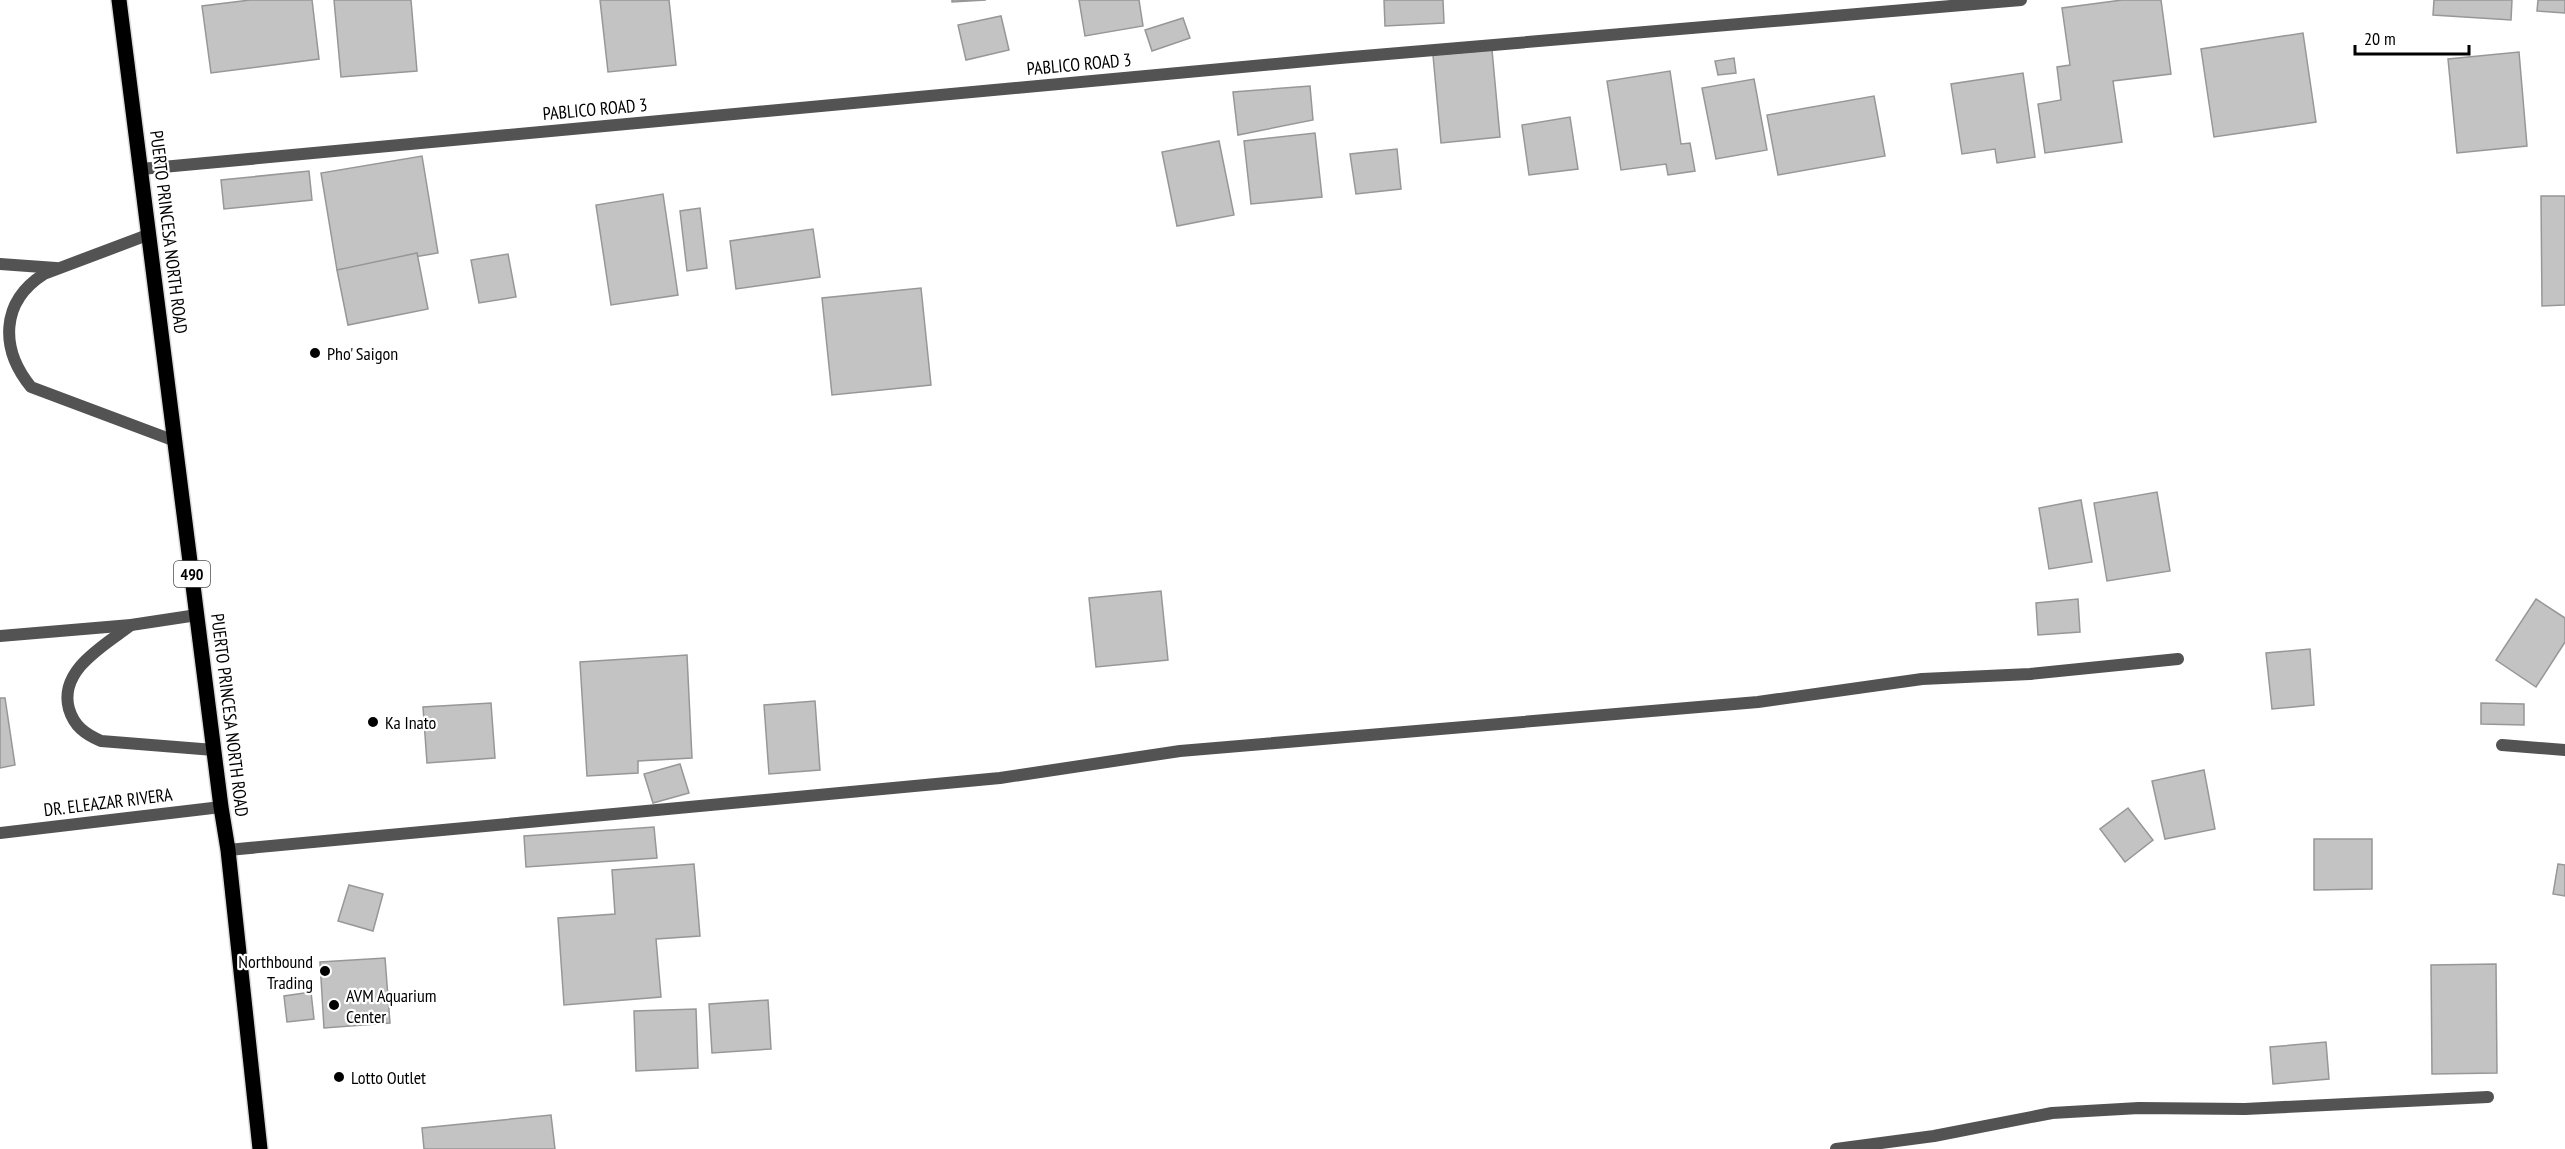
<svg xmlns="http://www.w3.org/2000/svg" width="2565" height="1149" font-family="'PT Sans Narrow',sans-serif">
<rect width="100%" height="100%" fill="#fff"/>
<g fill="#c3c3c3" stroke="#979797" stroke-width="1.5">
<path d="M250 0H312L319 59 211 73 202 6Z"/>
<path d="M334 0H411L417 71 341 77Z"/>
<path d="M600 0H669L676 65 608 72Z"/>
<path d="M952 0H986L952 2Z"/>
<path d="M1079 0H1139L1143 26 1085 36Z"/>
<path d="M1384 0H1443L1444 23 1385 26Z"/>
<path d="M2122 0H2161L2171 74 2113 81 2122 142 2045 153 2038 104 2061 100 2057 67 2070 65 2062 8Z"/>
<path d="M2434 0H2512L2511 20 2433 15Z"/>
<path d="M2538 0H2565V13L2537 11Z"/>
<path d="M1001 16 1009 50 966 60 958 25Z"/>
<path d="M1183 18 1190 38 1152 51 1145 30Z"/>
<path d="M2303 33 2316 122 2214 137 2201 49Z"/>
<path d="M1492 50 1500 137 1441 143 1433 55Z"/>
<path d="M2519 52 2527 146 2457 153 2448 59Z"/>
<path d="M1734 58 1736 73 1718 75 1715 61Z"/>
<path d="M1670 71 1681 144 1690 143 1695 171 1668 175 1666 164 1621 170 1607 81Z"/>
<path d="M2023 73 2035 157 1997 163 1995 149 1962 154 1951 84Z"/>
<path d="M1754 79 1767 150 1716 159 1702 88Z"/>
<path d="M1310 86 1313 120 1238 135 1233 92Z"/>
<path d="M1874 96 1885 156 1778 175 1767 115Z"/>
<path d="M1570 117 1578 169 1529 175 1522 125Z"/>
<path d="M1315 133 1322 197 1251 204 1244 141Z"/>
<path d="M1219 141 1234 215 1177 226 1162 152Z"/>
<path d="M1397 149 1401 189 1356 194 1350 154Z"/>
<path d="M422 156 438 253 337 270 321 173Z"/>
<path d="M309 171 312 200 224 209 221 180Z"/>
<path d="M663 194 678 295 611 305 596 205Z"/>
<path d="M2541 196H2565V305L2542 306Z"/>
<path d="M700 208 707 268 687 271 680 211Z"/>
<path d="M813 229 820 277 736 289 730 241Z"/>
<path d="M417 253 428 309 348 325 337 270Z"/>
<path d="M508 254 516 297 479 303 471 260Z"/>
<path d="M921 288 931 385 832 395 822 298Z"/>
<path d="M2157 492 2170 571 2107 581 2094 503Z"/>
<path d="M2081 500 2092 562 2049 569 2039 508Z"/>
<path d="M1161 591 1168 660 1096 667 1089 598Z"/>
<path d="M2078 599 2080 632 2038 635 2036 603Z"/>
<path d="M2536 599 2565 618V642L2536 687 2496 660Z"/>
<path d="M2310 649 2314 705 2272 709 2266 653Z"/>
<path d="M687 655 692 758 638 761V773L587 776 580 662Z"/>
<path d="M0 698H5L15 765 0 768Z"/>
<path d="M815 701 820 770 769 774 764 705Z"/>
<path d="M491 703 495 758 427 763 423 707Z"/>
<path d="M2481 703 2524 704V725L2481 724Z"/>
<path d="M680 764 689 793 653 803 644 774Z"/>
<path d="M2204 770 2215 829 2165 839 2152 781Z"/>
<path d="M2128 808 2153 840 2125 862 2100 829Z"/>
<path d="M654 827 657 858 526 867 524 836Z"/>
<path d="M2314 839H2372V889L2314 890Z"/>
<path d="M694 864 700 936 656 939 661 997 564 1005 558 918 615 914 612 870Z"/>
<path d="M2558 864 2565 865V896L2553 894Z"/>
<path d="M349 885 383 894 373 931 338 921Z"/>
<path d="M385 958 390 1023 324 1028 320 962Z"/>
<path d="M2496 964 2497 1073 2432 1074 2431 965Z"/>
<path d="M311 992 314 1019 287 1022 284 996Z"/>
<path d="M768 1000 771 1049 712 1053 709 1004Z"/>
<path d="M696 1009 698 1068 636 1071 634 1011Z"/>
<path d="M2326 1042 2329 1079 2273 1084 2270 1047Z"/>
<path d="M551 1115 555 1149H424L422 1128Z"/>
</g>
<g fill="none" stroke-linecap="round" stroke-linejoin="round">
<g stroke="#dbdbdb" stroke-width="18">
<path id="primary" d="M119 0 221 807 228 850 260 1149"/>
</g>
<g stroke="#535353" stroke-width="12">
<path d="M150 234 44 274C0 302 0 349 31 387L175 441"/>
<path d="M0 264 56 268"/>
<path d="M131 625C105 645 58 670 69 709 74 726 85 734 101 741L214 750"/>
<path d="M0 636 131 625 197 615"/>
<path d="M228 850 1000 778 1180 751 1758 702 1922 679 2030 674 2178 659"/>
</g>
<g stroke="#535353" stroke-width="12">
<path d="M141 169 1340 58 2021 0"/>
<path d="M2502 745 2565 750"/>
<path d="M0 833 221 807"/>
<path d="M1836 1149 1934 1136 2052 1113 2139 1108 2245 1109 2488 1097"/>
</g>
<use href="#primary" stroke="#000" stroke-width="15"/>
</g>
<g fill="#000" stroke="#fff" stroke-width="2">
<circle cx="315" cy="353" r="6"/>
<circle cx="373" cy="722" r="6"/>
<circle cx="325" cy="971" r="6"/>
<circle cx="334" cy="1005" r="6"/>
<circle cx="339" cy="1077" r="6"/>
</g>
<g text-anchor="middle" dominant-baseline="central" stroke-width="4.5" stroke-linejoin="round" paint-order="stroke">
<rect fill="#fff" stroke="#4c4c4c" stroke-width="1.5" x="174" y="561" width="36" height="26" rx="4.5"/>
<g font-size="16" font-weight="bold" fill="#000">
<text x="192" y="574">490</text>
</g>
<g font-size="18" fill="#000" stroke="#fff">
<text transform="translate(1079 64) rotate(-5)">PABLICO ROAD 3</text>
<text transform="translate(595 109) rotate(-5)">PABLICO ROAD 3</text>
<text transform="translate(169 232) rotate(83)">PUERTO PRINCESA NORTH ROAD</text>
<text transform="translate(230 715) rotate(83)">PUERTO PRINCESA NORTH ROAD</text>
<text transform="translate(108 802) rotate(-7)">DR. ELEAZAR RIVERA</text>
</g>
<g font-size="18" fill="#000" stroke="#fff" text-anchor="start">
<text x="327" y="353">Pho' Saigon</text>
<text x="385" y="722">Ka Inato</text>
<text x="313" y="961" text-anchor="end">Northbound<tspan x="313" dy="21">Trading</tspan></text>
<text x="346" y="995">AVM Aquarium<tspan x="346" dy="21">Center</tspan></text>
<text x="351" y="1077">Lotto Outlet</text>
</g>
</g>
<path d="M2355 45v9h114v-9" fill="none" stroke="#000000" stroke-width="3"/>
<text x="2364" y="45" font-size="18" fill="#000000" stroke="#ffffff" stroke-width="4.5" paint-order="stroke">20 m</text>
</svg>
